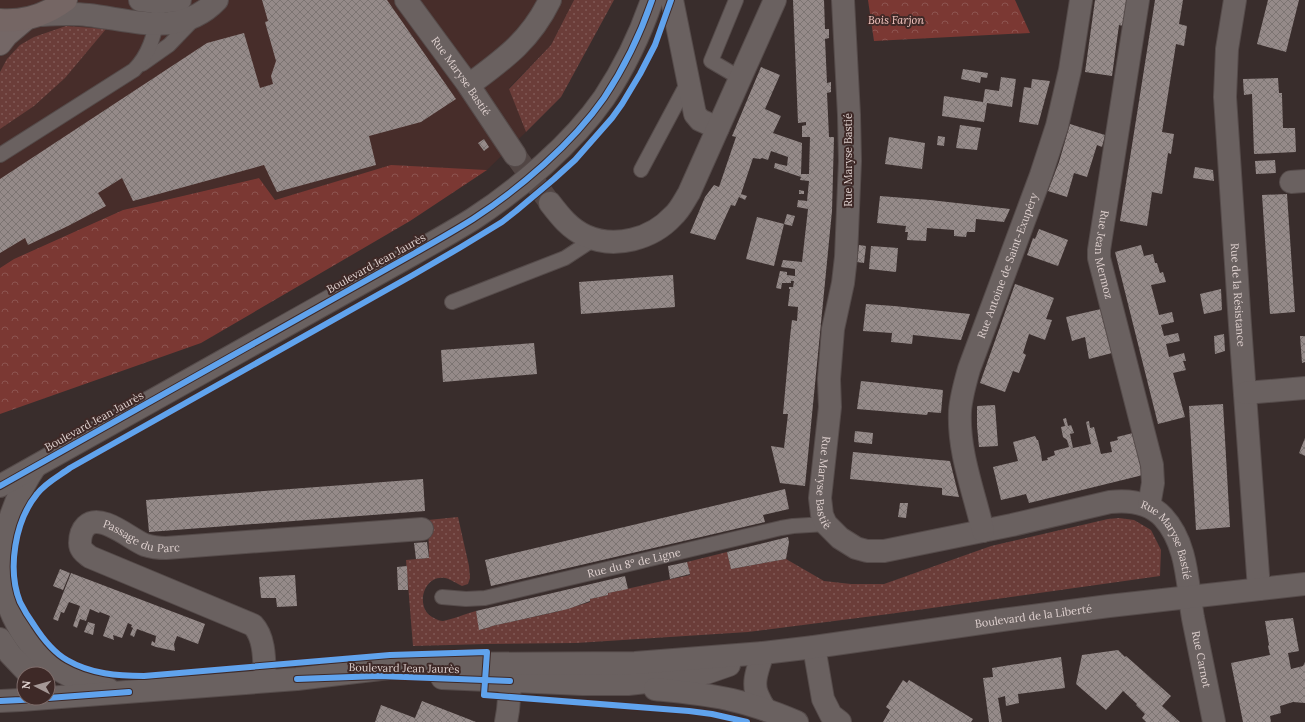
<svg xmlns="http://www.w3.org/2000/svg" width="1305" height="722" font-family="Lora,serif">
<defs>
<pattern id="grass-dots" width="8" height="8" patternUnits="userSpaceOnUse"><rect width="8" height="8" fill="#6b3d39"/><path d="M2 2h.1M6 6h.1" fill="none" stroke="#805855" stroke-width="1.8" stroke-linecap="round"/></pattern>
<pattern id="forest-crowns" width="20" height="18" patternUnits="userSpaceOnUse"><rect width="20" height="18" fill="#7b3833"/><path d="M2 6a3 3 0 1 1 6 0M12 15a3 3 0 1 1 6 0" fill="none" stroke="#8d5450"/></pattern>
<pattern id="building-cross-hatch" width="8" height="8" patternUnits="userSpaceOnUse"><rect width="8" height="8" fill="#958a89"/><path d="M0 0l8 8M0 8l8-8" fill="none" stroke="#7c7472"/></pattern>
</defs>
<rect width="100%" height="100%" fill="#392d2c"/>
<path fill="#472d2a" d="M0 0H574L551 45 509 88 526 132 487 170 391 166 275 200 259 178 123 210 14 259 0 268Z"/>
<g fill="url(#grass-dots)">
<path d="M574 0H614L561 97 526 132 509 89 551 45Z"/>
<path d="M66 26 106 29 65 78 34 106 0 129V72L7 59 20 45 34 37Z"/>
<path d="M458 517 469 566 470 578 468 584 462 586C457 584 451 579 445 578 423 574 414 609 434 618 436 619 440 621 443 621 450 620 468 613 476 611L480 630 490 627 492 626 556 612 590 602V599L608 595V593L690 575 687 562 727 552 731 569 786 559 824 581 851 584H884L991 546 1108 519 1119 518 1134 520 1151 530 1161 550 1160 576 889 614 748 632 576 643 486 644 413 646 406 560 429 558 428 520Z"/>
</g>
<g fill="url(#forest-crowns)">
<path d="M868 0H1015L1030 33 874 41Z"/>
<path d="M391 165 487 170 410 221 201 343 0 414V268L14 259 123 210 259 178 275 200Z"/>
</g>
<g fill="url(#building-cross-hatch)">
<path d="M262 0H387L456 99 421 122 369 136 376 165 277 192 264 165 133 201 122 178 98 193 106 206 68 226 28 245 25 238 0 253V179L207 43 244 33 260 88 273 84 271 76 276 61 265 22 268 21Z"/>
<path d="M793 0H824L825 29H829V38L825 39 827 83 831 82V92L827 93 829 137H834L832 211 805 486 780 483 771 446 784 448 788 414H783L790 337 792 320 797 321 798 307 788 306 790 289H789V287H793L794 281H791V283H782L781 289 776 288 780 271 787 272V275L795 276V269L781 267 783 260 802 262 808 209 797 207 798 200 807 201 809 181 800 180 801 177 774 168 775 163 787 166 788 157 771 151 768 160 762 158 760 159 753 158 741 194 747 196 745 200 739 197 735 206 731 205 715 240 690 233 705 197 714 185 719 187 736 137 732 136 761 67 780 75 765 109 781 116 773 133 802 143 801 174H809L810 137H802V126L806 125V122L798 123Z"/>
<path d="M1095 0H1127L1123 26 1119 25 1112 76 1085 72Z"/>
<path d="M1155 0H1183L1179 24 1187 26 1184 46 1176 44 1162 132 1174 134 1171 154 1168 153 1162 194 1152 192 1147 226 1120 221Z"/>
<path d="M1268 0H1299L1286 52 1257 44Z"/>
<path d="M963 69 988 73 987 78 981 77 980 83 961 79Z"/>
<path d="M1001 77 1016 79 1012 107 987 103 984 122 942 116 944 96 983 102 985 89 999 91Z"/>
<path d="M1278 78 1279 93H1282V96L1283 128H1295L1296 152 1254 154 1252 94 1244 95 1243 79Z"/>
<path d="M1032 79 1050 81 1038 125 1019 122 1024 87 1031 88Z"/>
<path d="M1070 124 1105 135 1102 147 1097 145 1087 177 1074 173 1067 197 1048 191 1059 162Z"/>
<path d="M960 125 981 128 977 150 956 148Z"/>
<path d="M938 136 945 137 944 146 937 145Z"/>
<path d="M889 137 925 143 922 169 885 164Z"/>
<path d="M484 139 489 147 484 151 478 143Z"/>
<path d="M1275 160 1276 173 1256 174 1255 161Z"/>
<path d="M1195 167 1213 170 1214 181 1193 178Z"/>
<path d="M799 190 804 191V194H799Z"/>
<path d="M1287 194 1295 312 1270 314 1262 195Z"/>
<path d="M880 196 930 200 1010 209 1004 222 976 219 975 232H967L966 237 954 236V230L927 228 926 241 907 240 908 232H905L906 226 877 223Z"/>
<path d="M787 214 795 216 792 226 784 224Z"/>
<path d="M757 217 784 224 774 266 746 259Z"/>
<path d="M1039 229 1068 240 1058 266 1027 255 1033 238 1035 239Z"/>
<path d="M859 245 866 246 864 263 857 262Z"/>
<path d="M1141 245 1144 256 1153 254 1155 263H1157L1160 273 1163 272 1166 282 1151 285 1159 315 1172 312 1174 322 1161 325 1164 336 1178 333 1180 341 1166 344 1169 357 1184 353 1186 361H1183L1186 370 1173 373 1185 417 1158 424 1115 252Z"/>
<path d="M871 246 898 248 896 272 869 269Z"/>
<path d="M673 275 675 307 581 314 579 282Z"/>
<path d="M1015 284 1054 298 1046 319 1052 320 1045 340 1029 334 1023 353 1026 355 1019 373 1013 371 1005 392 980 383Z"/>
<path d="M1221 289 1222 310 1204 314 1200 294Z"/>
<path d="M866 304 894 306 970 314 961 340 913 335 912 344 891 342 892 333 863 331Z"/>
<path d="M1101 309 1112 353 1089 359 1085 337 1072 341 1066 317Z"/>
<path d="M1224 334 1225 351 1215 354 1214 336Z"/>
<path d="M1300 336H1305V362L1302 363Z"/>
<path d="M534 343 537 374 443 382 441 350Z"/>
<path d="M861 381 943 390 941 413 928 412 927 415 857 409Z"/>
<path d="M1223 404 1230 527 1196 530 1189 406Z"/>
<path d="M995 405 998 446 979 447 977 426V406Z"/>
<path d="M1066 418 1068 426 1071 425 1074 433 1070 434 1073 448 1091 444 1086 422 1089 421 1090 428 1094 427 1101 454 1112 452 1110 442 1118 440 1117 437 1133 433 1143 475 1029 503 1026 494 1001 500 993 467 1018 461 1013 442 1035 436 1037 440H1038L1041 453 1042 461 1048 460 1047 458 1055 455 1054 451 1069 447 1067 440 1063 437 1061 427 1065 426 1063 419Z"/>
<path d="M855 431 873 433 872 444 854 442Z"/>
<path d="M1305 438V456L1299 453Z"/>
<path d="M853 452 950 461 959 497 942 495V488L850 479Z"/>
<path d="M423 479 425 511 149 532 146 500Z"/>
<path d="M785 489 789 509 763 515 765 522 491 586 485 560Z"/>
<path d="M900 503H908L906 518 898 517Z"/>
<path d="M788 537 789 542 786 559 731 569 727 552Z"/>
<path d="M427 542 429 558 416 559 414 543Z"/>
<path d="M687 562 690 574 670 579 668 566Z"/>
<path d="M407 566 408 590H398L397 567Z"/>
<path d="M60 569 70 573 63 590 53 586Z"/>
<path d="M71 573 205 624 198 644 177 636 174 644 175 651 156 647 151 645 152 641 155 643 156 636 137 629 134 637 130 635 133 628 131 627 132 625 128 623 122 638 113 635 114 640 103 636 110 616 100 612 99 613 90 609 86 621 80 619 77 628 73 626 80 606 69 602 64 613 61 612 58 621 53 619Z"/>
<path d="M295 575 297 606 277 607 276 598H261L259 577Z"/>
<path d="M625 576 628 589 608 593V595L590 599V601L568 609 492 626 490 627 479 630 476 611Z"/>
<path d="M1293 618 1299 651 1288 653 1291 669 1303 666 1305 662V703L1293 702 1280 706 1281 713 1270 716 1271 722H1243L1231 663 1270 655 1268 646 1269 645 1265 621Z"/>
<path d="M88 622 95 624 93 635 84 632Z"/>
<path d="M1118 650 1125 657 1126 656 1171 696 1162 706 1180 722H1146L1142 718 1145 714 1136 705 1137 704 1123 691 1106 710 1076 684 1082 655Z"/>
<path d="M1061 657 1065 688 1018 694 1019 703 1006 706 1005 696 998 698 1002 722H989L983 678 993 677 992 668Z"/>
<path d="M903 680 907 683 909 680 973 719 971 722H883L890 710 886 707Z"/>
<path d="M422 701 476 722H375L381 705 415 718Z"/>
</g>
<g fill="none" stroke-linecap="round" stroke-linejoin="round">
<path stroke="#524644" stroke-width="22" stroke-dasharray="22 11" stroke-linecap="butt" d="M515 155 550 203"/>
<g stroke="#554b4a" stroke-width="16">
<g id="lane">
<path d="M736 0 711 61 740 78"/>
<path d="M142 64 169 45 194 19"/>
<path d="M0 155 134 70C149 55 154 36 158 15"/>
<path d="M641 170 688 82"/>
<path d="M452 302 565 258 594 239"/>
<path id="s1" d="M442 597 466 599 485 598 781 528 793 526 826 524"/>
</g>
</g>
<g stroke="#554b4a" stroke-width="24">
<g id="street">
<path d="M140 0 157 2 180 0"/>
<path id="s2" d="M406 0 467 83 515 155"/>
<path d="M672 0 695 114 700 120 718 128"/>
<path id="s3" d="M843 0 849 115 850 161 846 257 843 283 833 329 829 379 830 407 820 498 822 515 826 524 840 538 856 548 867 551H884L1012 525 1110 502C1129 500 1149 502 1163 517 1188 544 1187 584 1193 618 1200 652 1207 687 1214 722"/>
<path id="s4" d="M1138 0 1099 250V258L1152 465 1153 483 1149 506"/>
<path id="s5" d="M1235 0 1227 49 1225 97 1240 325 1259 589"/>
<path d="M42 15C57 14 73 13 88 15 133 20 181 38 217 0"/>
<path d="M469 85C504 59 530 41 550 0"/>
<path d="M1291 182 1305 181"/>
<path d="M550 203C560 216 570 229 586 236 615 249 652 239 673 216 680 210 684 201 689 193L775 0"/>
<path d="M1245 393 1305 388"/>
<path id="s6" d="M983 531C974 492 958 452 960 411 961 397 965 383 969 369L1041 175 1057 126 1070 70 1081 0"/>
<path id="s7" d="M265 681C264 664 266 639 253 625L90 557C85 553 80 550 80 543 80 537 82 530 86 526 101 512 130 539 145 545 151 547 159 548 166 548L422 529"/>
<path d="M506 722 508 710 512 664"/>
</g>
</g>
<g stroke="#554b4a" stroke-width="24">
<g id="secondary">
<path d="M35 467C24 483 16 500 10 519 4 536 0 554 0 572 1 588 7 602 13 616 33 658 63 679 108 689"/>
<path d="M0 486 415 253C434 242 454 231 473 219 519 189 572 144 604 98 624 68 640 35 652 0"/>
<path d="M0 639 10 654 29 674"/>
<path d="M814 647 823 699 831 715 840 722"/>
<path d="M763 653C759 666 751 683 758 696 760 701 763 706 766 710"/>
<path d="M442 678 582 684H628L655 681 706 673 729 665"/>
<path d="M655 689C680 692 707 694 732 700 754 705 776 713 797 722"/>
<path id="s8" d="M0 701 21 700 297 679 406 666 434 664 635 663 763 653 814 647 1002 620 1109 606 1305 584"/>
</g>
</g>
<g stroke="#554b4a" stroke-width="24">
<path id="primary" d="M0 44 7 35 26 19"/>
</g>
<g stroke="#554b4a" stroke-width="24">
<path id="highway" d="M0 20C25 22 46 15 66 0"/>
</g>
<use href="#lane" stroke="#6a6160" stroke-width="14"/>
<use href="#street" stroke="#6a6160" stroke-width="22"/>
<use href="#secondary" stroke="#6a6160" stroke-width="22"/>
<use href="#primary" stroke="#746766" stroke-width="22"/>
<use href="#highway" stroke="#756664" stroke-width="22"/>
<g stroke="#3e2927" stroke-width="8">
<g id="cycleway">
<path d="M671 0 655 45 640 74 622 104 612 118 575 160 554 179 516 211 502 222 461 247 413 275 70 468C59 476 45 483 37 494 15 521 7 569 20 602 24 610 29 618 34 625 43 639 53 652 67 660 91 674 118 676 144 676L390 655 487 652 484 695 689 711 712 714 747 722"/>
<path d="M0 486 415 253C434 242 454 231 473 219 519 189 572 144 604 98 624 68 640 35 652 0"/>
<path d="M297 679 379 676 510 681"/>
<path d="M0 701 21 700 129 692"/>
</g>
</g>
<use href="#cycleway" stroke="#60a3ed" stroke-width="6"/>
</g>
<g text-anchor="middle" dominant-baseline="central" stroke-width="4" stroke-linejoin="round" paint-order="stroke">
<g font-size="11" font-style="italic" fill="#f7c8c2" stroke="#3e2927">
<text x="896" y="20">Bois Farjon</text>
</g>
<g font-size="11" fill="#dfd1cf" stroke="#3e2927">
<text stroke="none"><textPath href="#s2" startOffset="94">Rue Maryse Bastié</textPath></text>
<text transform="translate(848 160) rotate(-90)">Rue Maryse Bastié</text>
<text stroke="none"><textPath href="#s4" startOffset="258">Rue Jean Mermoz</textPath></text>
<text transform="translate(376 263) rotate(-29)">Boulevard Jean Jaurès</text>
<text stroke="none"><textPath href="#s6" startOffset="276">Rue Antoine de Saint-Exupéry</textPath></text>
<text stroke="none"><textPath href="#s5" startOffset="296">Rue de la Résistance</textPath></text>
<text transform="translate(94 421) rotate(-29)">Boulevard Jean Jaurès</text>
<text stroke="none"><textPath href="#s3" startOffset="485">Rue Maryse Bastié</textPath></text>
<text stroke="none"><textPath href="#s7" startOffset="331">Passage du Parc</textPath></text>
<text stroke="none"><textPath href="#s3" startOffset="904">Rue Maryse Bastié</textPath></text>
<text stroke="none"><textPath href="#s1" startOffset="196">Rue du 8° de Ligne</textPath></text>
<text stroke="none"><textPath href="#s8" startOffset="1038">Boulevard de la Liberté</textPath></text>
<text stroke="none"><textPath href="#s3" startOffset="1032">Rue Carnot</textPath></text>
<text transform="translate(404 668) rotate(1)">Boulevard Jean Jaurès</text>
</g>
</g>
<g transform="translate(36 686) rotate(276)"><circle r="19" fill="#3e2927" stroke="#7e6c6a"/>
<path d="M0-3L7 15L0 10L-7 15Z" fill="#a59896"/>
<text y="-6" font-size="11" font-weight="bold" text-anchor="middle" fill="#dfd1cf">N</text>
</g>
</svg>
